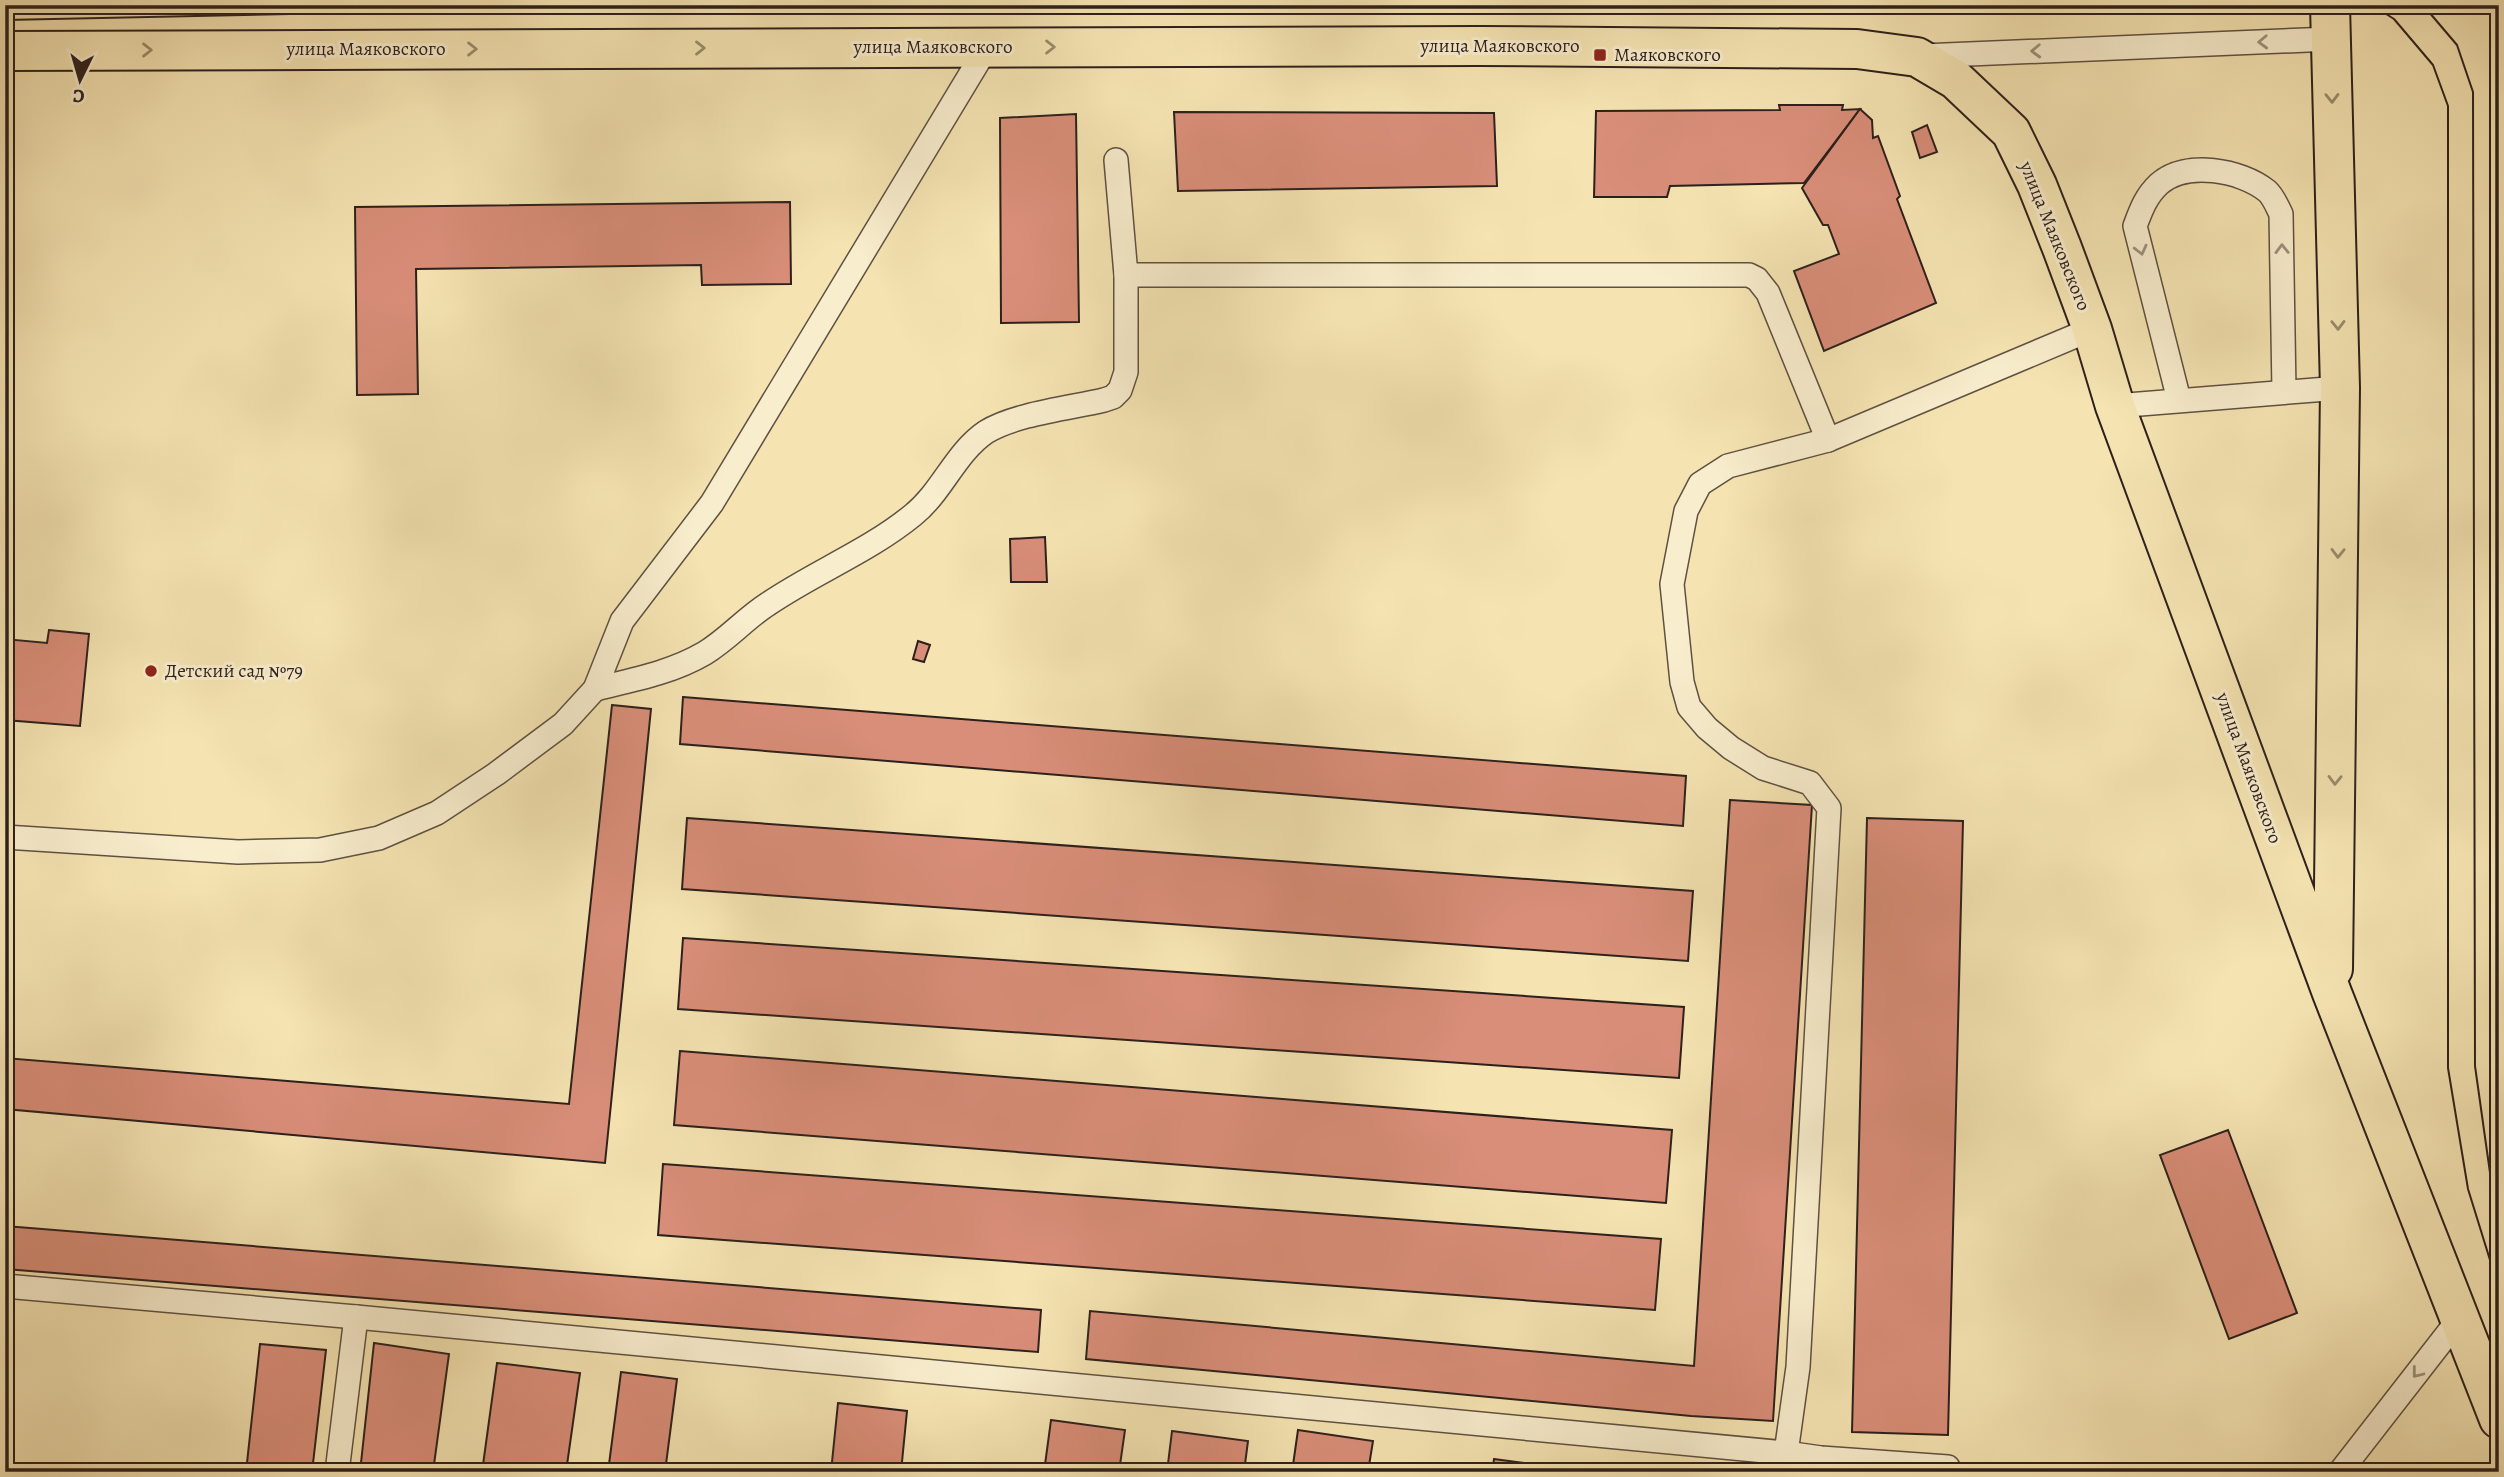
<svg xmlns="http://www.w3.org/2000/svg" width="2504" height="1477" font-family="Alegreya,serif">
<rect width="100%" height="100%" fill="#f5e4b2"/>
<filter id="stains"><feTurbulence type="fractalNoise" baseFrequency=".00286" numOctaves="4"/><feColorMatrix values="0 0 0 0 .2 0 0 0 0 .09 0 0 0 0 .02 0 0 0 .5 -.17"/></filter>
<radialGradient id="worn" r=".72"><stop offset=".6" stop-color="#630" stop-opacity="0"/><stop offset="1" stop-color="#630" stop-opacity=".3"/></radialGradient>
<g fill="#d98e79" stroke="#2d201c" stroke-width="2">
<path d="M1779 105H1843L1842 110 1860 109 1804 183 1670 186 1667 197H1594L1596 111 1780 110Z"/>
<path d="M1860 109 1872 120 1873 138 1878 136 1900 196 1897 199 1936 303 1824 351 1794 271 1839 254 1828 225H1823L1802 188Z"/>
<path d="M1174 112 1494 113 1497 186 1178 191Z"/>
<path d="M1076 114 1079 322 1001 323 1000 118Z"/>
<path d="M1927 125 1937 152 1920 158 1912 132Z"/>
<path d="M790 202 791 284 702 285 701 265 416 269 418 394 357 395 355 207Z"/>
<path d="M1045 537 1047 582H1011L1010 539Z"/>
<path d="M49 630 89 634 80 726 5 720V639L47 643Z"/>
<path d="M918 641 930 645 924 662 913 659Z"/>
<path d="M683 697 1686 776 1683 826 680 744Z"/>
<path d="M612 705 651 709 605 1163 5 1109V1058L569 1104Z"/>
<path d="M1730 800 1812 805 1773 1421 1691 1416 1086 1359 1090 1311 1694 1366Z"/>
<path d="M687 818 1693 891 1688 961 682 889Z"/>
<path d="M1867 818 1963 821 1948 1435 1852 1432Z"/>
<path d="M683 938 1684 1007 1679 1078 678 1009Z"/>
<path d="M680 1051 1672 1130 1666 1203 674 1125Z"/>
<path d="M2228 1130 2297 1313 2229 1339 2160 1155Z"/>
<path d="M663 1164 1661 1239 1655 1310 658 1235Z"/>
<path d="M5 1226 1041 1310 1038 1352 5 1269Z"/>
<path d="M374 1343 449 1354 433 1472H360Z"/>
<path d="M260 1344 326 1350 312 1472H246Z"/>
<path d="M497 1363 580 1373 566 1472H482Z"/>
<path d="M621 1372 677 1379 665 1472H608Z"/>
<path d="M838 1403 907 1411 901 1472H831Z"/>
<path d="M1051 1420 1125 1430 1119 1472H1044Z"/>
<path d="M1298 1430 1373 1441 1368 1472H1292Z"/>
<path d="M1172 1431 1248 1441 1244 1472H1167Z"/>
<path d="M1494 1459 1568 1469 1567 1472H1492Z"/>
</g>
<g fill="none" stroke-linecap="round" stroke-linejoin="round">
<g stroke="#5f5142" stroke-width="26">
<g id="service">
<path d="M1922 56 2331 39"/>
<path d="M1126 275H1749L1757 279 1768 293 1828 440"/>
<path d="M2179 400 2135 226C2141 210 2146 196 2159 184 2186 160 2241 170 2267 191 2273 196 2277 206 2281 214L2284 391"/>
<path d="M2115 406 2340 388"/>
<path d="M595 689C632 680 671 673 705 653 728 639 746 618 768 604 815 572 869 551 913 515 942 492 955 453 986 432 1015 414 1070 408 1104 400L1113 397 1120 390 1126 372V275L1116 160"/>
<path d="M5 837 238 852 320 850 379 838 437 813 496 774 563 724 595 689 622 621 712 503 987 47"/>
<path d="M5 1286 356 1317 1786 1453 1798 1367 1829 808 1810 783 1763 768 1731 748 1707 728 1689 707 1682 682 1672 584 1686 511 1700 484 1728 466 1828 440 2092 329"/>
<path d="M1786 1453 1821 1458 1948 1467V1472"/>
<path d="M337 1472 356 1317"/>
<path d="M2340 1472 2459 1319"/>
</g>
</g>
<g stroke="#2d201c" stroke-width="42">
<g id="primary">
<path d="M2330 5 2340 388 2333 969"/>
<path d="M5 51 1479 46 1857 49 1917 57 1956 80 2011 132 2037 185 2062 248 2092 329 2115 406 2332 993 2499 1419"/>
</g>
</g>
<use href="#service" stroke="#f8edcd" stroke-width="23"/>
<use href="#primary" stroke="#f5e4b2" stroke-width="38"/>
<g stroke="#2d201c" stroke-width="2">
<path d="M2372 5 2394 19 2433 65 2448 106V1068L2468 1189 2499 1289"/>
<path d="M2423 5 2457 45 2473 92 2475 1066 2492 1187 2499 1208"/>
<path d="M5 20 732 5"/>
</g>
</g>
<defs><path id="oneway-chevron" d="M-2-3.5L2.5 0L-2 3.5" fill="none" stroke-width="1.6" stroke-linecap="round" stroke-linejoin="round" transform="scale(1.75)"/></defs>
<g stroke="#9d917d">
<use href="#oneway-chevron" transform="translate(2263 42) rotate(178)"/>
<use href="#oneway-chevron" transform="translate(2036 51) rotate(178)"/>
<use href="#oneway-chevron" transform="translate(2282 249) rotate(-91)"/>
<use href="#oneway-chevron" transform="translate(2141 250) rotate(76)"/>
<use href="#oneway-chevron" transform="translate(2417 1373) rotate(128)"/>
</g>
<g stroke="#9b8c6e">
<use href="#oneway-chevron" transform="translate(1050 47)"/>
<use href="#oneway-chevron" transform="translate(700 48)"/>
<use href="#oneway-chevron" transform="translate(472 49)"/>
<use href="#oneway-chevron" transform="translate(147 50)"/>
<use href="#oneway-chevron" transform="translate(2332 98) rotate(89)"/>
<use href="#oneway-chevron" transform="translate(2338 325) rotate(89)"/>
<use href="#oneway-chevron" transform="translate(2338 553) rotate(91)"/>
<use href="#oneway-chevron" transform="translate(2335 780) rotate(91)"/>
</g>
<g fill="#8f2418" stroke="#f8edcd" stroke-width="2.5">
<rect x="1593" y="48" width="14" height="14" rx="3.5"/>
<circle cx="151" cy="671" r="7"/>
</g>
<g text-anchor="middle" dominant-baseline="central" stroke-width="6" stroke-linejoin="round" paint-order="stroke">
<g font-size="19" fill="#2d201c" stroke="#f8edcd">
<text x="1500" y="46">улица Маяковского</text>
<text x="933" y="47">улица Маяковского</text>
<text x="366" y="49">улица Маяковского</text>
<text transform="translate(2055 236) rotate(68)">улица Маяковского</text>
<text transform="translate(2249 768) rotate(70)">улица Маяковского</text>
</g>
<g font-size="19" fill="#2d201c" stroke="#f8edcd" text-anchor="start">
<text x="1614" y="55">Маяковского</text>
<text x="165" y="671">Детский сад №79</text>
</g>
</g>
<rect width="2504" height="1477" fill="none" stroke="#f5e4b2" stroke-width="28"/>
<rect x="7" y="7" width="2490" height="1463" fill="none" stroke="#2d201c" stroke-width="3.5"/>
<rect x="14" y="14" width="2476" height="1449" fill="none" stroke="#2d201c" stroke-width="2"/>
<g transform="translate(80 80) rotate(185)" stroke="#f8edcd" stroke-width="5" paint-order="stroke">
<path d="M0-5L12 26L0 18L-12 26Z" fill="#2d201c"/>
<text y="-10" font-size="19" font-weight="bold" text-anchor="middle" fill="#2d201c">С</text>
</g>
<rect width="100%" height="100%" filter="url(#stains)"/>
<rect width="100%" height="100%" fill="url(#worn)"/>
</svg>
